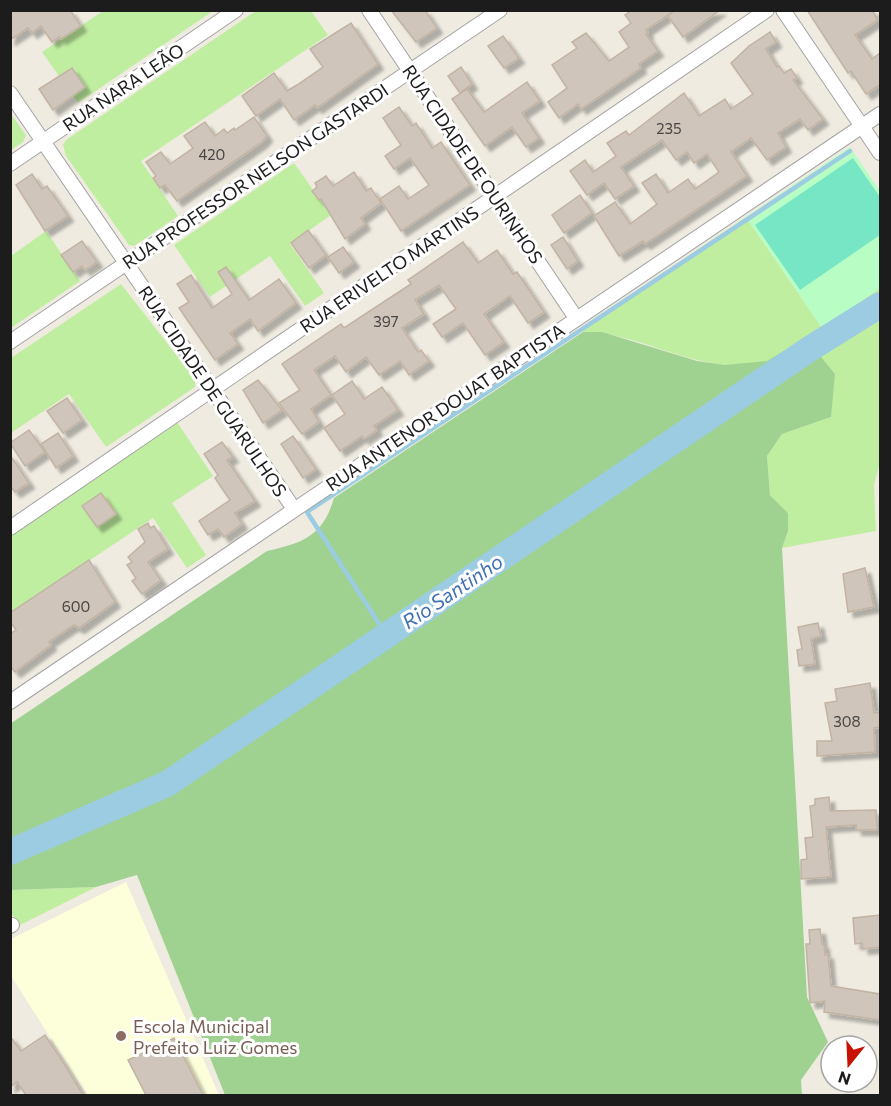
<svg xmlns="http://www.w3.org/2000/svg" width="891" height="1106" font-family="Commissioner,sans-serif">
<defs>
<filter id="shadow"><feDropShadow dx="5.5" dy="5.5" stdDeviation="1.5" flood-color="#0004"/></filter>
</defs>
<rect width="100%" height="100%" fill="#efebe1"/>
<path fill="#fcffd9" d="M126 882 219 1095H87L11 976V939Z"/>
<g fill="#c0eea1">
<path d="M257 10 311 11 328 35 141 161 178 216 134 246 129 245 66 156 63 145 66 140Z"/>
<path d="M103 11H213L78 103 42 52Z"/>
<path d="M10 113 26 135 23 142 11 150Z"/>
<path d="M294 163 331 215 290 244 324 293 305 306 270 256 210 297 174 245Z"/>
<path d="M746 217 822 328 880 288V463L874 485 876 531 782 548 788 531V513L770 495 767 456 782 434 831 417 787 349C781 353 774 359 767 361 705 380 644 332 583 332L584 326Z"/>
<path d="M46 231 80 281 11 328V256Z"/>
<path d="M121 284 195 379V387L106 447 69 394 11 433V358Z"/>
<path d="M177 422 213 476 172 503 206 555 187 568 153 518 11 613V534Z"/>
<path d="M96 887 20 925 11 913V890Z"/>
</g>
<path fill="#9fd291" d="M583 332H602L697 361 725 365 767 361 787 349 817 352 835 374 831 417 782 434 767 456 770 495 788 513V531L782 548 807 997 828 1042 801 1080 802 1095H225L137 875 96 887 11 890 10 724 267 551C303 543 323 536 334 498Z"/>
<path fill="#b8fec4" d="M850 147 880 191V288L822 328 746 217Z"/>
<path fill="#76e6c4" d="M853 158 880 197V235L800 290 755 225Z"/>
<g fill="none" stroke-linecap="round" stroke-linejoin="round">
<path stroke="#9ccce1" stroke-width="4.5" d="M387 636 307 512 850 151"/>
<path stroke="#9ccce1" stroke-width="26" d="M10 852 167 784 811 348 880 305"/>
</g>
<g fill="#cfc5ba" stroke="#c2b3a2" stroke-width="1.5" filter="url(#shadow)">
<path d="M10 10H70L81 26 61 39 59 37 52 42 41 26 32 33 28 28 10 40Z"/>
<path d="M391 10H425L437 28 416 42Z"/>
<path d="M632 10H675L646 30 648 33 646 34 658 51 639 64 641 68 581 109 578 104 559 118 548 102 567 88 552 65 577 48 572 42 586 33 609 61 629 47 619 32 631 23 625 15Z"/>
<path d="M675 10H720L683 37 668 16Z"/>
<path d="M807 10H872L878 20 855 35 872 59 880 53V85L866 94 851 71 848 73Z"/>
<path d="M351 23 378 64 317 108 315 105 294 120 280 99 256 116 242 96 274 73 287 91 297 85 323 67 310 49Z"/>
<path d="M770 32 776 42 766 49 777 67 779 66 784 73 791 69 797 78 793 80 823 119 808 130 800 119 778 133 786 147 767 160 751 138 731 152 747 176 645 244 643 241 619 256 594 216 615 202 630 224 657 204 642 183 656 174 668 193 688 179 695 189 719 172 707 154 694 163 687 152 676 160 662 140 621 167 634 186 615 199 604 183 587 195 570 171 585 160 593 172 616 156 607 143 626 131 629 135 684 93 699 116 725 99 731 109 753 94 731 63 749 46Z"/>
<path d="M503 36 519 58 504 68 488 46Z"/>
<path d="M461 67 472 84 460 93 448 76Z"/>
<path d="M72 68 85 87 53 110 39 89Z"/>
<path d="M527 82 540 101 522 113 539 138 526 147 512 127 485 146 452 99 467 89 484 112Z"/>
<path d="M399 107 412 126 416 123 432 148 441 142 470 185 401 231 380 199 399 186 408 199 429 185 410 158 394 169 385 156 401 145 383 118Z"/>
<path d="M254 117 267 136 262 142 177 201 165 185 160 188 153 178 156 176 146 162 161 152 170 164 193 148 184 136 205 122 215 136 224 129 227 133 234 128 235 130Z"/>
<path d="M354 172 366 191 371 188 381 203 361 218 365 224 345 239 321 199 319 200 312 191 317 187 315 183 326 176 333 186Z"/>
<path d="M32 174 42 189 47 186 68 216 45 231 16 185Z"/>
<path d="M580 195 592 213 564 233 552 215Z"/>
<path d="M308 230 326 255 309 268 291 243Z"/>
<path d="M563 237 578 261 567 269 551 245Z"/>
<path d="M82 241 97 262 85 270 82 266 73 272 61 255Z"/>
<path d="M463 242 478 263 497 250 513 274 517 272 544 312 528 323 510 296 484 314 504 342 485 355 463 323 442 337 433 324 456 309 439 285 415 300 424 314 402 328 418 352 421 350 429 361 409 375 400 361 379 375 366 357 346 372 335 356 314 370 331 395 311 409 319 422 302 434 279 403 300 390 282 364 341 324 344 328 411 284 408 280Z"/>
<path d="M343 247 354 262 339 273 328 257Z"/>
<path d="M226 267 249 300 279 279 296 303 258 331 250 319 230 333 238 344 215 360 179 308 189 302 177 284 191 275 212 308 232 294 218 272Z"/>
<path d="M258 380 282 410 263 423 243 390Z"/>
<path d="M352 381 364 399 382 387 398 410 374 426 377 430 364 439 362 436 340 451 324 428 345 414 332 395Z"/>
<path d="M67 398 82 420 63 433 47 411Z"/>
<path d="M29 430 45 452 25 466 10 443Z"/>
<path d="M58 433 73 456 56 468 41 444Z"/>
<path d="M293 436 316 469 303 478 281 444Z"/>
<path d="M222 442 233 457 227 460 255 501 235 513 242 524 224 537 218 529 208 535 199 521 230 500 215 478 218 475 204 454Z"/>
<path d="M10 455 29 483 15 492 10 486Z"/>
<path d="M101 493 116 514 97 527 82 506Z"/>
<path d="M148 523 150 528 154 526 168 549 148 562 161 580 142 594 132 581 136 578 127 565 132 562 128 557 145 542 138 529Z"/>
<path d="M89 560 115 602 79 628 74 625 49 642 51 645 15 672 10 666V634L16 630 10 621V613Z"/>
<path d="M865 568 874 607 848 612 843 574Z"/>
<path d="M818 623 821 636 811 639 815 664 799 666 797 650 802 649 798 627Z"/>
<path d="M870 683 874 713 880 712V727L874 728 875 752 817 756V741H832L825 703 837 701 835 689Z"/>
<path d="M829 797 830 811 876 810 877 830H856V825L826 827 831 877 801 879V860L807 859 805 838 813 837 810 806 815 805V799Z"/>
<path d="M880 915V947L863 949 862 943 855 944 853 918Z"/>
<path d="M820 929 822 944H824L825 955 828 954 831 986 880 994V1020L824 1012 825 1001 810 1003 806 944H810L809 930Z"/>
<path d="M45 1035 63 1062 83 1095H26L17 1082 10 1087V1036L21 1051Z"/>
<path d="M174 1038 203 1095H146L128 1060Z"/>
</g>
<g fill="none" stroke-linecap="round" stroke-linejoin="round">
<g stroke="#a3a3a3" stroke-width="16">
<g id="minor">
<path d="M369 10 576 318"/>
<path d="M783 10 880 153"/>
<path d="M10 93 294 509"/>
<path d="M10 164 236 10"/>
<path d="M10 342 500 10"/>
<path d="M10 528 767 10"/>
<path d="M10 702 880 114"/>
<path d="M10 926 12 925"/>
</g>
</g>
<use href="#minor" stroke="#fff" stroke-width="14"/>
</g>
<circle fill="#8d6e63" stroke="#fff" stroke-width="2" cx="121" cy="1036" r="6"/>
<g text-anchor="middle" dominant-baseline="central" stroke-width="6" stroke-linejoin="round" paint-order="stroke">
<g font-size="15" fill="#494644">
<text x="669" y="128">235</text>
<text x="212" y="154">420</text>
<text x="386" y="321">397</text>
<text x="76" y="606">600</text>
<text x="847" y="721">308</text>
</g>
<g font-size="18" fill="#1c1c1c" stroke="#fff">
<text transform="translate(123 87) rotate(-34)">RUA NARA LEÃO</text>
<text transform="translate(473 164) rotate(56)">RUA CIDADE DE OURINHOS</text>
<text transform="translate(255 176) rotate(-34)">RUA PROFESSOR NELSON GASTARDI</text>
<text transform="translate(389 269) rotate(-34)">RUA ERIVELTO MARTINS</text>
<text transform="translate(213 391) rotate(56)">RUA CIDADE DE GUARULHOS</text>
<text transform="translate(445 407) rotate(-34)">RUA ANTENOR DOUAT BAPTISTA</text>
</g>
<g font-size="18" fill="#785e54" stroke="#fff" text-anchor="start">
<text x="133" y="1026">Escola Municipal<tspan x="133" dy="21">Prefeito Luiz Gomes</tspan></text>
</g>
<g font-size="20" font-style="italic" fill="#4070b4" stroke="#fff">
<text transform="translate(452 591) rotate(-34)">Rio Santinho</text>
</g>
</g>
<rect width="891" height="1106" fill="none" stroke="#1c1c1c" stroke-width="24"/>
<g transform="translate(849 1064) rotate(198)"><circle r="28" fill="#ffffff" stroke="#a4a4a4" stroke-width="1.5"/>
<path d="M0-4.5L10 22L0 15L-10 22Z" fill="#c81100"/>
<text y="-9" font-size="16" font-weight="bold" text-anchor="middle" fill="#1c1c1c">N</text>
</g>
</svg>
